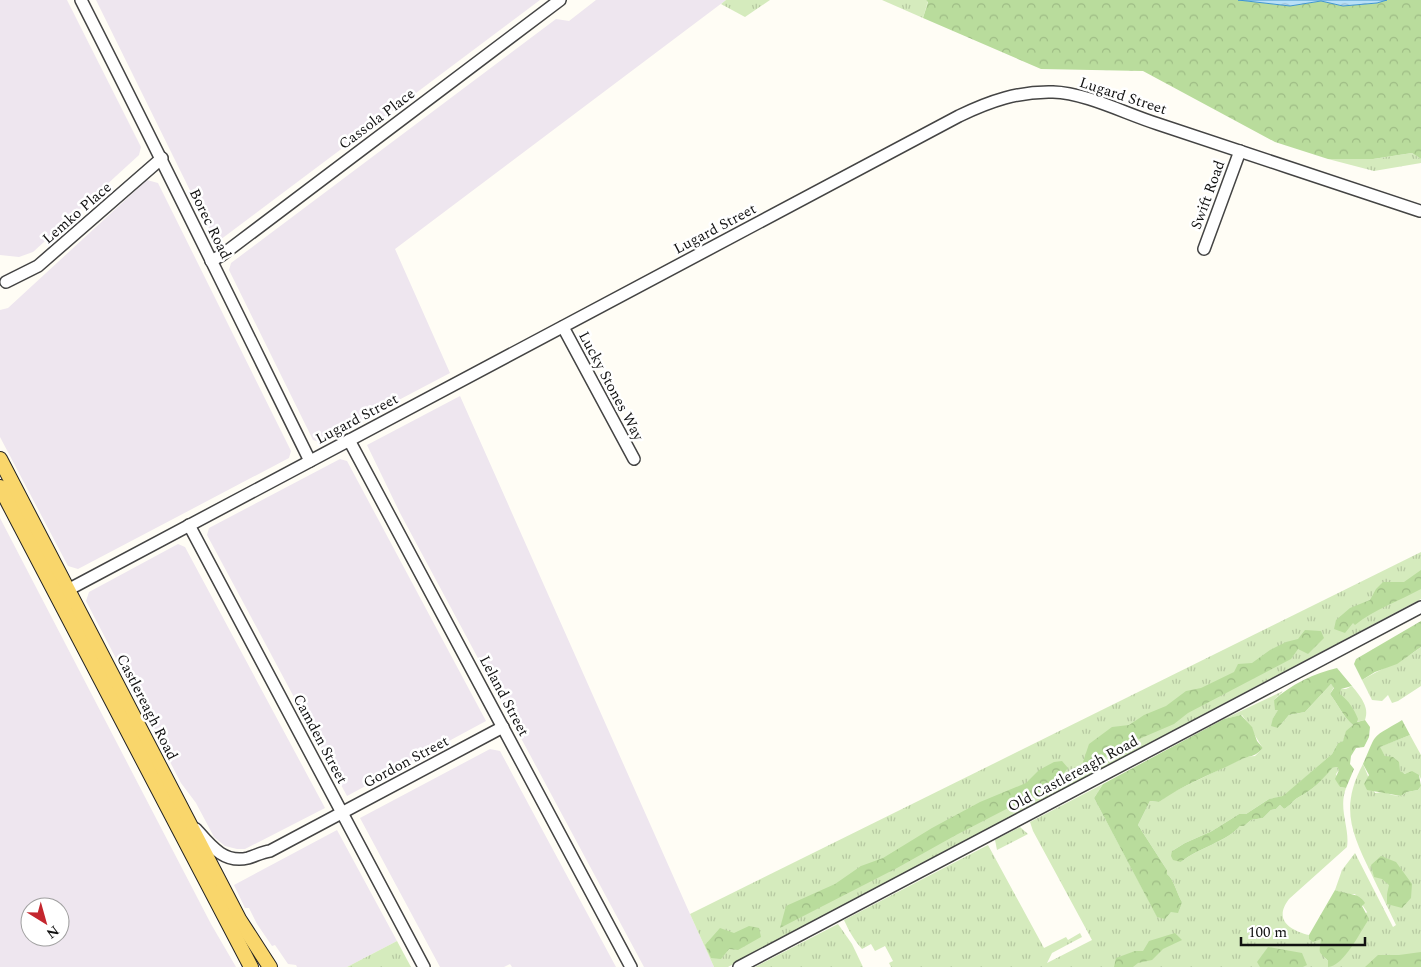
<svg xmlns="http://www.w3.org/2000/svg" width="1421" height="967" font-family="Spectral,serif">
<defs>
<pattern id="grass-tufts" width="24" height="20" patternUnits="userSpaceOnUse" patternTransform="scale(1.25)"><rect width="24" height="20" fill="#d5ebbd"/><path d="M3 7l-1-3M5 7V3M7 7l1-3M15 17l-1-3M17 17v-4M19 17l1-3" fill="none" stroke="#b6c8a1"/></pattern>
<pattern id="forest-crowns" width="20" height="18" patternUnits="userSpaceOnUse" patternTransform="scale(1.25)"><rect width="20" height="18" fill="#b9dc9c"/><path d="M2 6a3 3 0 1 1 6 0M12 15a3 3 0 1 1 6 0" fill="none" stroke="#9ebc85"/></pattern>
<pattern id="water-waves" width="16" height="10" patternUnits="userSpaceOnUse" patternTransform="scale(1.25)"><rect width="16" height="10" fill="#b9e0f7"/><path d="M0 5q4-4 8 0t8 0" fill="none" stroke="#9ebfd3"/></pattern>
</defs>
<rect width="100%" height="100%" fill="#fffdf5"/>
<g fill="#eee6ef" fill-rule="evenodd">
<path d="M0 0H67L141 147 139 155 33 252 19 257 0 255Z"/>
<path d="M96 0H540L220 240 214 239Z"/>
<path d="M596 0H726L395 249 450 373 319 442 313 440 229 270 231 263 556 19 569 21Z"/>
<path d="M147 180 158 183 291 451 289 458 78 569 68 566 0 437V310L8 308Z"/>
<path d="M460 396 690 914 714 967H644L400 513 367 445Z"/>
<path d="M340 459 347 461 486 721 347 796 207 535 209 528Z"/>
<path d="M0 518 211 924 236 967H0ZM30 907H60V937H30Z"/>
<path d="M178 544 185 547 325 808 245 849H237L225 846 214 837 196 803 181 783 86 601 89 592Z"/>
<path d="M490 749 500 751 616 967H512L510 964 504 967H440L360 818Z"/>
<path d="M337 830 397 941 347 967H297L296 965 288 964 275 945 272 946 257 924 249 908H245L234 885Z"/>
</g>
<g fill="url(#grass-tufts)">
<path d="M726 0H770L745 17 721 4Z"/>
<path d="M882 0H926L928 1 923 18Z"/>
<path d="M1412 153 1421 159V163L1374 171 1328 159H1373Z"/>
<path d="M1421 552V599L728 967H714L690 914Z"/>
<path d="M1421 647V686L1398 701 1392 703 1388 695 1382 701 1372 700 1362 680C1382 668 1403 661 1421 647Z"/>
<path d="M1331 684 1334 687 1330 694C1337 703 1345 719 1353 725L1343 741 1338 743 1332 754 1283 797 1269 799 1246 814H1239L1212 831 1185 843 1172 851 1181 862C1198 848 1228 841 1240 826H1244L1251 820 1263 818 1271 810 1276 809 1280 805 1284 809C1290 806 1293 800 1299 797 1312 790 1323 780 1331 768L1337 767 1339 770 1336 774 1340 787 1346 788C1338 809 1350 828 1347 847L1289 899C1273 920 1290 930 1309 935V939L1321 938 1325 958 1328 961 1367 912 1355 894H1344L1335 890 1342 870 1355 853 1393 927 1396 925C1388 908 1379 890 1371 873 1351 832 1340 807 1363 764L1375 793 1384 792 1392 795 1401 796 1407 792 1418 790 1421 786V967H891L889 963 893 961 885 946 875 951 871 944 862 949C854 940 849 931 844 920L988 845 1044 948 1066 937 1068 940 1080 933 1082 937 1052 953 1047 963 1092 940 1033 831 1030 822 1103 784 1094 798 1157 916 1171 912 1182 902C1177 894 1174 879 1167 874V870L1138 825 1150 801 1159 802 1171 793 1198 780 1245 757 1255 756 1263 748C1255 737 1251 726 1242 715L1224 719 1283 691 1274 700 1279 709 1273 718 1278 728 1289 715 1305 712Z"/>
<path d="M1352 686C1360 696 1370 707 1365 720L1356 722 1340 694 1341 689H1346Z"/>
<path d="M1410 735 1421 755V779L1419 775C1415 775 1410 775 1406 774 1395 772 1385 756 1379 747Z"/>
<path d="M1020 827 1028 834 997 850 995 840Z"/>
<path d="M838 924 852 944 863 967H755Z"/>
<path d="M397 941 411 967H347Z"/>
</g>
<g fill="url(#forest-crowns)">
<path d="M926 0H1238L1290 6 1321 1 1343 6 1377 3 1387 0H1421V159L1412 153 1373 159H1328L1275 142 1143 71 1041 69 923 18 928 2Z"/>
<path d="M1421 570V589C1399 601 1375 609 1355 625L1353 623 1345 633 1334 629 1336 620 1350 608 1370 600 1376 589 1383 582H1404Z"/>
<path d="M1421 621V647L1397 664 1375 672 1362 680 1354 664 1356 659Z"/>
<path d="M1305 630 1321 631 1324 638 1308 654 1298 649 1291 659 1188 713 1174 724 1132 742 1091 765H1082L1089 744 1112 727 1129 725 1144 715 1166 706 1186 691 1201 688 1234 672 1238 664 1252 663 1270 650 1286 642 1298 639Z"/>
<path d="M1337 668 1352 686 1341 689 1340 694C1349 701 1354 709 1358 719L1357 722 1365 720 1370 727 1369 737 1364 747 1356 748 1351 756 1350 764 1354 769 1346 788 1340 787 1335 779 1339 770 1337 767 1332 768C1323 780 1312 790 1299 797 1293 800 1290 806 1284 809L1280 805 1276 809 1271 810 1263 818 1251 820 1244 826H1240C1228 841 1198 848 1181 862L1173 860 1171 856 1172 851 1185 843 1212 831 1239 814H1246L1269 799 1283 796 1332 754 1338 743 1343 741 1346 731 1353 725C1345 719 1337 703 1330 694L1334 688 1331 684 1305 712 1289 715 1278 728 1271 726 1273 718 1278 710H1275L1274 700C1290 685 1315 673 1337 668Z"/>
<path d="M1241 715 1252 727 1257 741 1263 748C1252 759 1252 754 1240 760 1213 774 1184 784 1159 802L1150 801 1138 825 1167 870V874C1174 879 1177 894 1182 902L1178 913 1171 912 1165 919 1157 917 1094 798 1103 784 1224 719Z"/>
<path d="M1402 720 1410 735 1380 747 1385 756 1393 757 1399 762 1400 771 1405 774 1412 771 1419 775 1421 786 1418 790 1407 792 1401 796 1367 790 1364 784 1369 775 1363 764C1366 758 1372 741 1375 738 1379 732 1395 725 1402 720Z"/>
<path d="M1062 761 1068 768 1055 784 956 835 897 868 780 928 786 906 835 884 861 866 883 858 932 828 980 802 1026 783 1039 770 1054 762Z"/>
<path d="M1381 856 1396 862 1412 884 1411 898 1402 908 1387 904V894L1389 885 1382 879 1374 877 1371 865Z"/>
<path d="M1335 890C1346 895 1359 892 1365 903L1362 906 1369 919C1360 932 1344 966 1328 967V961C1318 950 1319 955 1321 939L1313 942 1309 939V935Z"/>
<path d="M749 926 759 928 761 937 738 950 729 949 721 959 711 958 705 945 720 928 734 933Z"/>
<path d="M1175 933 1182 940 1163 949 1152 960 1138 963 1133 967H1114L1116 958 1135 951H1143L1149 941Z"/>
<path d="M1268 947 1302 953 1307 965 1303 967H1260L1257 962Z"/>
<path d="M1421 952V967H1365L1378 955H1399Z"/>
</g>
<path fill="url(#water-waves)" stroke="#3f96cf" d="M1238 0H1387L1377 3 1343 6 1321 1 1290 6Z"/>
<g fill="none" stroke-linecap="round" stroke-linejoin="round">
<g stroke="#444" stroke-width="14">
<g id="minor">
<path d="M81 0C159 153 234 307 310 461"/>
<path d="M1204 249 1240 151"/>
<path d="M211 261 222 255 560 0"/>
<path d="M6 282 38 266 162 158"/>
<path d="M563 327 634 459"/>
<path d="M349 440 631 967"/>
<path d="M189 525 424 967"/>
<path d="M62 593 959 116C990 101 1019 91 1053 92 1086 93 1126 114 1158 124 1245 153 1333 182 1420 211"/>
<path d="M196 829C210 845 224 864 248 858 255 856 262 852 270 851L503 727"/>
<path d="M739 967 1421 607"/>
</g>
</g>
<g stroke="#222" stroke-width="16">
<g id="major">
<path d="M0 459 239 919 270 967"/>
<path d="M0 487 251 967"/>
</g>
</g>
<use href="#minor" stroke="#fff" stroke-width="11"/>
<use href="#major" stroke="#f9d66b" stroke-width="14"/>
</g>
<g text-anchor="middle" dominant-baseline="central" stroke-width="5" stroke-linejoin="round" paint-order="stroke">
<g font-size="15" fill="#111" stroke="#fff">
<text transform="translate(1123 96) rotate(18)">Lugard Street</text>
<text transform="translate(377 119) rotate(-37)">Cassola Place</text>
<text transform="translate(1208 195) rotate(-70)">Swift Road</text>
<text transform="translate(77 213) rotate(-41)">Lemko Place</text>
<text transform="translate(210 224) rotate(64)">Borec Road</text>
<text transform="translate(715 229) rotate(-28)">Lugard Street</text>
<text transform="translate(611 386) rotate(62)">Lucky Stones Way</text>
<text transform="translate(357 419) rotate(-28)">Lugard Street</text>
<text transform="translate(504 696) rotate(62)">Leland Street</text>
<text transform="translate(147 707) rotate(63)">Castlereagh Road</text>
<text transform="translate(320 739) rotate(62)">Camden Street</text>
<text transform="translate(406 762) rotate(-28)">Gordon Street</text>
<text transform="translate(1073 774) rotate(-28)">Old Castlereagh Road</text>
</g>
</g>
<g transform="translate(45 922) rotate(143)"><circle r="24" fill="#ffffff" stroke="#a0a0a0"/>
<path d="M0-4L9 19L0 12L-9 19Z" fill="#c4262e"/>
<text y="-8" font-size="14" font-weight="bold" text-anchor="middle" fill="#111111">N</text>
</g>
<path d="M1241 937v8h124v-8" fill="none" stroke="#111111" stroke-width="2.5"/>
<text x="1248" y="937" font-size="15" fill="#111111" stroke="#ffffff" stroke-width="4" paint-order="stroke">100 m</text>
</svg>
